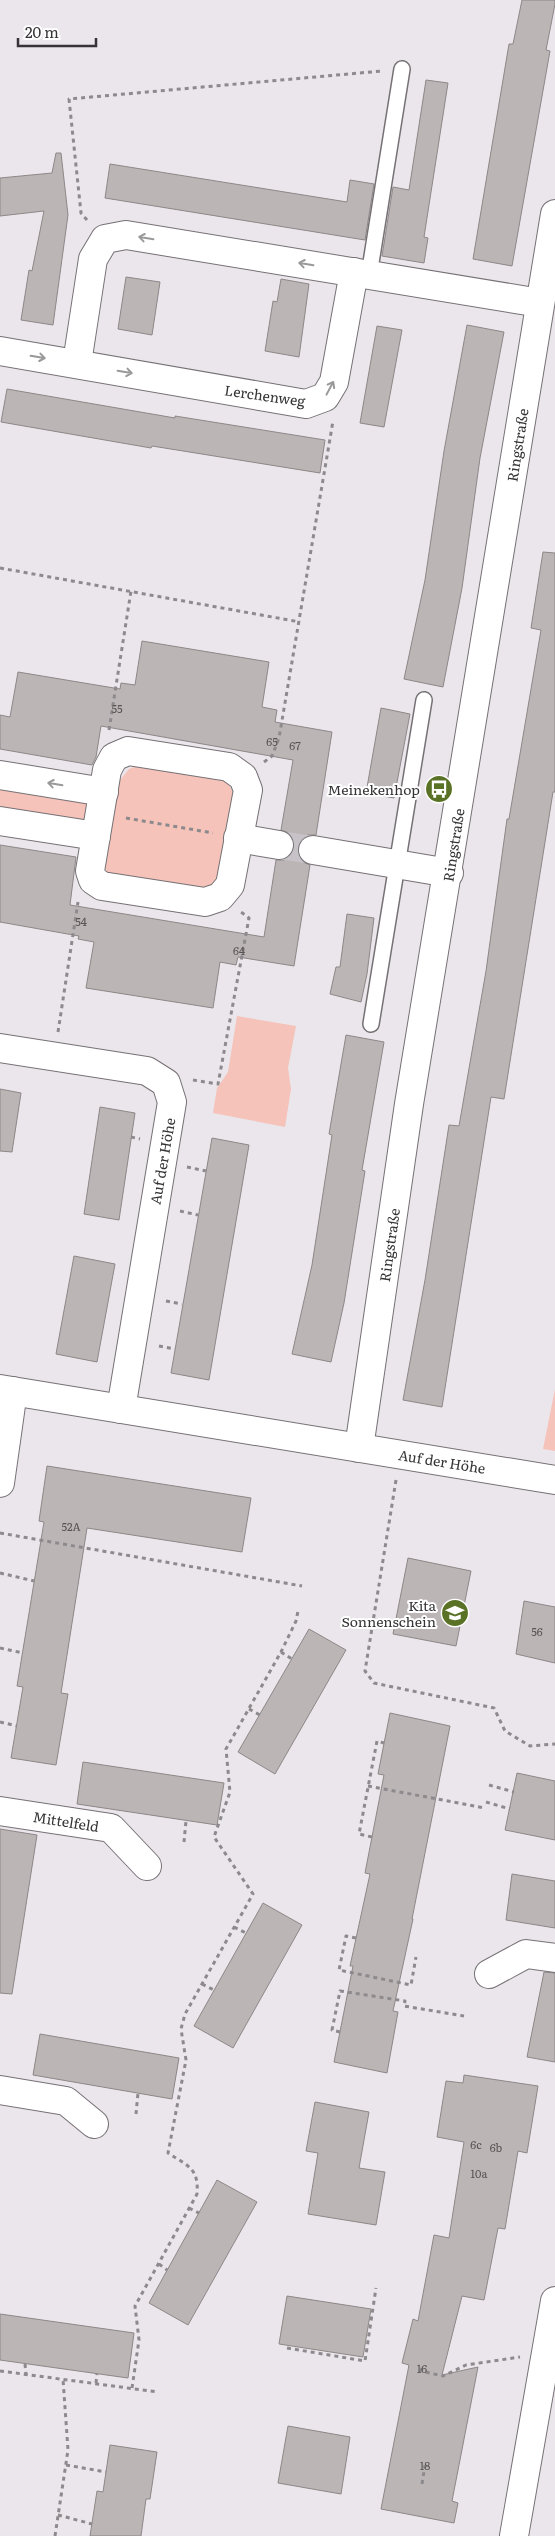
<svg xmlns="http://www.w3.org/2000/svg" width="555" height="2536" font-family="Literata,serif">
<rect width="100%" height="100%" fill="#ebe6eb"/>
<g fill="#f5c3b9">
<path d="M147 762 212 772 227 781 235 796 219 876 211 889 109 875 102 863 116 785 129 769Z"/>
<path d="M0 782 95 797 89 830 0 815Z"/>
<path d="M237 1016 296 1026 288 1068 291 1089 285 1127 213 1113 217 1088 228 1072Z"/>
<path d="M555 1389V1451L543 1449Z"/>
</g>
<g fill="#bcb5b6" stroke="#8d8788">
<path d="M522 0H555V4L546 50 550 51 512 266 473 259 509 44H513Z"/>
<path d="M426 80 448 83 424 237 428 238 424 263 382 256 393 187 409 190Z"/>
<path d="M56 153H61L68 215 53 325 21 320 29 270 32 271 44 211 0 216V178L52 173Z"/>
<path d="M110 164 347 202 350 180 374 184 365 240 105 198Z"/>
<path d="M126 277 160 282 152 335 118 329Z"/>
<path d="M281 279 309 284 299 357 265 351 273 301 277 302Z"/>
<path d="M467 325 504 332 480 458 462 588 443 687 404 679 425 580 444 451Z"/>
<path d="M377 326 402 330 384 427 360 423Z"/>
<path d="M7 389 175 418V416L325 440 320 473 152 446 151 448 1 422Z"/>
<path d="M543 552 555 553V792H553L504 1099 491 1097 442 1407 403 1400 425 1280 449 1125 459 1126 486 971 507 819H509L541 630 531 628Z"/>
<path d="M142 641 269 662 262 707 277 710 275 722 332 732 316 835H308L301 840 298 848V855L303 862 310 865 294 966 238 957 236 965 220 962 213 1008 86 988 94 942 78 939 79 936 0 922V845L76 857 70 905 264 937 276 860H284L291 855 294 847 293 839 289 833 281 830 293 760 101 726 96 757 92 765 0 749V715L10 717 18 672 120 689 121 683 135 685Z"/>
<path d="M381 708 410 714 394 798 366 793Z"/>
<path d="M347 914 374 918 367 974 361 1002 330 994 336 967H340Z"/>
<path d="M346 1035 384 1042 362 1170 365 1171 344 1303 331 1362 292 1354 312 1265 332 1135 329 1134Z"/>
<path d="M0 1089 21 1093 12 1152 0 1151Z"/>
<path d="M100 1107 135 1113 119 1220 84 1214Z"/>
<path d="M212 1138 249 1145 209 1380 171 1373Z"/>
<path d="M74 1256 115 1264 97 1362 56 1354Z"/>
<path d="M47 1466 251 1498 242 1552 87 1528 61 1693 68 1694 56 1765 11 1758 23 1687 17 1686 44 1522 39 1521Z"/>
<path d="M408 1558 471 1571 456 1646 393 1634Z"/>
<path d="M524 1601 555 1607V1663L516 1654Z"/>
<path d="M309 1629 346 1650 275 1774 238 1752Z"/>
<path d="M390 1713 450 1726 412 1919H413L393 2011 398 2012 387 2073 334 2062 353 1966H350L370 1874 365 1873 384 1775 378 1774Z"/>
<path d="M83 1762 224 1783 217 1825 77 1804Z"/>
<path d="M517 1773 555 1781V1840L505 1830Z"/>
<path d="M0 1829 37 1835 12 1994 0 1993Z"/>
<path d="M512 1874 555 1881V1928L506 1920Z"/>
<path d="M263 1903 302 1925 233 2048 194 2026Z"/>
<path d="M544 1972 555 1973V2062L527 2057Z"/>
<path d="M40 2034 179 2058 172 2099 33 2075Z"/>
<path d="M464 2075 538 2086 527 2153 518 2151 505 2229 498 2228 484 2300 462 2296 442 2375 478 2367 452 2501 458 2503 454 2523 381 2509 409 2365 402 2363 413 2319 418 2321 434 2235 449 2238 464 2142 437 2137 446 2081 463 2083Z"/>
<path d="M315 2102 369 2112 359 2168 385 2172 376 2225 308 2214 318 2153 306 2151Z"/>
<path d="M217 2180 257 2202 188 2325 149 2303Z"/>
<path d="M287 2296 371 2309 363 2357 279 2344Z"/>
<path d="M0 2314 134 2333 128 2378 0 2360Z"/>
<path d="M288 2426 350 2437 341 2494 278 2483Z"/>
<path d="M110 2445 157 2452 150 2499H146L141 2536H90L97 2491 103 2492Z"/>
</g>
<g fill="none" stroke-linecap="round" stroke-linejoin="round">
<path stroke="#c7c2c7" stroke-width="28" stroke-dasharray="28 14" stroke-linecap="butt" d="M279 845 313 850"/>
<g stroke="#767175" stroke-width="18">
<g id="service">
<path d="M369 275 402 69"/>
<path d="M371 1024 424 700"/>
</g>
</g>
<g stroke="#767175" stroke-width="30">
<g id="minor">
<path d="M0 351 306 404 325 397 334 382 354 272"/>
<path d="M77 363 93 259 105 239 126 235 540 303"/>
<path d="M128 751 229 767 243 777 248 790 230 885 220 897 205 902 102 886 93 880 90 871 107 770 114 757Z"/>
<path d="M0 775 104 792"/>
<path d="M0 821 96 836"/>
<path d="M238 838 279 845"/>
<path d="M313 850 449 873"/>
<path d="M0 1048 147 1071 166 1083 172 1102 121 1409"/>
<path d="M359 1448 409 1104 555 214"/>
<path d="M0 1483 13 1391"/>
<path d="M0 1811 111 1828 147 1866"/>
<path d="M489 1974 526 1954 555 1958"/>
<path d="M0 2090 66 2101 94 2124"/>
<path d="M514 2536 555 2301"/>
</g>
</g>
<g stroke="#767175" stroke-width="30">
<path id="tertiary" d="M0 1389 555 1480"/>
</g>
<g stroke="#8d8a8d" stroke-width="3" stroke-dasharray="4 4" stroke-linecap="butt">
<path d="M87 220 81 213 69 99 382 71"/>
<path d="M0 568 300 622"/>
<path d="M109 730 131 591"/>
<path d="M264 762 272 756 279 738 333 421"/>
<path d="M126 818 213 833"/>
<path d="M58 1032 78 902"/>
<path d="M193 1080 218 1084 249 918 241 912"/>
<path d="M131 1137 140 1139"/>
<path d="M187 1167 206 1171"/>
<path d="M180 1211 198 1215"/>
<path d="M166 1301 182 1304"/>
<path d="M159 1346 175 1349"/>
<path d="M396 1480 365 1671 374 1683 494 1708 505 1731 530 1746 555 1744"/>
<path d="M0 1533 302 1586"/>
<path d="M0 1573 34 1581"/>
<path d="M0 1648 23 1653"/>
<path d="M281 1652 292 1659"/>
<path d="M249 1709 260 1715"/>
<path d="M0 1722 17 1726"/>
<path d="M489 1785 514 1792"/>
<path d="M368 1786 485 1808"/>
<path d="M486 1802 510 1809"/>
<path d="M372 1837 359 1834 377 1741 384 1743"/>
<path d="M184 1842 186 1821"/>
<path d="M234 1927 246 1933"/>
<path d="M356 1938 346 1936 339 1970 411 1985 416 1957"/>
<path d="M202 1984 214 1990"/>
<path d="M340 2032 332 2030 340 1991 405 2001 404 2006 464 2016"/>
<path d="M136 2114 138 2093"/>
<path d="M189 2208 199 2213"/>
<path d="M159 2264 167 2270"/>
<path d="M287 2348 365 2361 376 2288"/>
<path d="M25 2364 26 2374"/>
<path d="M422 2368 421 2371 443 2376 466 2365 520 2357"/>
<path d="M0 2371 158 2392"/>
<path d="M96 2383 97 2374"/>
<path d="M132 2388 139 2340 135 2306 197 2194C199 2168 188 2166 168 2153L186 2060 181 2029 185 2014 253 1894 214 1837 230 1792 226 1749 281 1652 296 1621 298 1611"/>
<path d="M66 2465 106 2472"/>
<path d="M422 2484 425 2465"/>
<path d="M58 2515 92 2524"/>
<path d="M55 2536 68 2450 63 2379"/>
</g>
<use href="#service" stroke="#fff" stroke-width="15"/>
<use href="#minor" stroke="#fff" stroke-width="28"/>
<use href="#tertiary" stroke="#fff" stroke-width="28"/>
</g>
<defs><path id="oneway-shaft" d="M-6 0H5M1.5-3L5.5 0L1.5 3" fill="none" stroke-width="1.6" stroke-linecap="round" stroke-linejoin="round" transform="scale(1.25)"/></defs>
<g stroke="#9a999a">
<use href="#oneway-shaft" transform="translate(146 238) rotate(-171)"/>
<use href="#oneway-shaft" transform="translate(306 264) rotate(-171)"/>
<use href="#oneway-shaft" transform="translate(38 357) rotate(9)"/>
<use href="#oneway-shaft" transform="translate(125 372) rotate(10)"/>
<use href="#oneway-shaft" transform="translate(330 388) rotate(-62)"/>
<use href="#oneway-shaft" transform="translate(55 784) rotate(-171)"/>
</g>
<defs>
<g id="bus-disc" transform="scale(1.4375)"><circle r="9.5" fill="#597225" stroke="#fff"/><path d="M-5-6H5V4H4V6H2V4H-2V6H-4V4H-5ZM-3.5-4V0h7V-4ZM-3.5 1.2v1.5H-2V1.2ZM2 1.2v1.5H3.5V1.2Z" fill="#fff"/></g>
<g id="school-disc" transform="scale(1.4375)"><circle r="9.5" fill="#597225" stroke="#fff"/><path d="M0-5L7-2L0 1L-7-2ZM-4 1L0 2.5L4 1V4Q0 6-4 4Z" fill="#fff"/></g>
</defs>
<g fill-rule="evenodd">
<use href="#bus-disc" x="439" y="789"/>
<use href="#school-disc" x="455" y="1613"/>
</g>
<g text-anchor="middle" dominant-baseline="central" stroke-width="4" stroke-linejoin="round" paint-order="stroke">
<g font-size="11" fill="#575455">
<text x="117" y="708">55</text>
<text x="272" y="741">65</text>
<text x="295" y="745">67</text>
<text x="81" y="921">54</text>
<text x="239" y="950">64</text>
<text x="71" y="1526">52A</text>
<text x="537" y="1631">56</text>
<text x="476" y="2144">6c</text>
<text x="496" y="2147">6b</text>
<text x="479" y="2173">10a</text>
<text x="422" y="2368">16</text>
<text x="425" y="2465">18</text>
</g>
<g font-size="14" fill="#353335" stroke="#fff">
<text transform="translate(265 395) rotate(8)">Lerchenweg</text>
<text transform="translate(517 445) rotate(-81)">Ringstraße</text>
<text transform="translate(453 845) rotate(-81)">Ringstraße</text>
<text transform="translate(162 1161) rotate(-80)">Auf der Höhe</text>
<text transform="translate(389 1245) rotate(-82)">Ringstraße</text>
<text transform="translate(442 1461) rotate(9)">Auf der Höhe</text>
<text transform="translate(66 1821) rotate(9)">Mittelfeld</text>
</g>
<g font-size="14" fill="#353335" stroke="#fff" text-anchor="end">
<text x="420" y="789">Meinekenhop</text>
<text x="436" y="1605">Kita<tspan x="436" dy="16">Sonnenschein</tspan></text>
</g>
</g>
<path d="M18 38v8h78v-8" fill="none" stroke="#353335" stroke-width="2.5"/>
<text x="25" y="38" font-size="15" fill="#353335" stroke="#ffffff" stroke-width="4" paint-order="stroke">20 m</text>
</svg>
